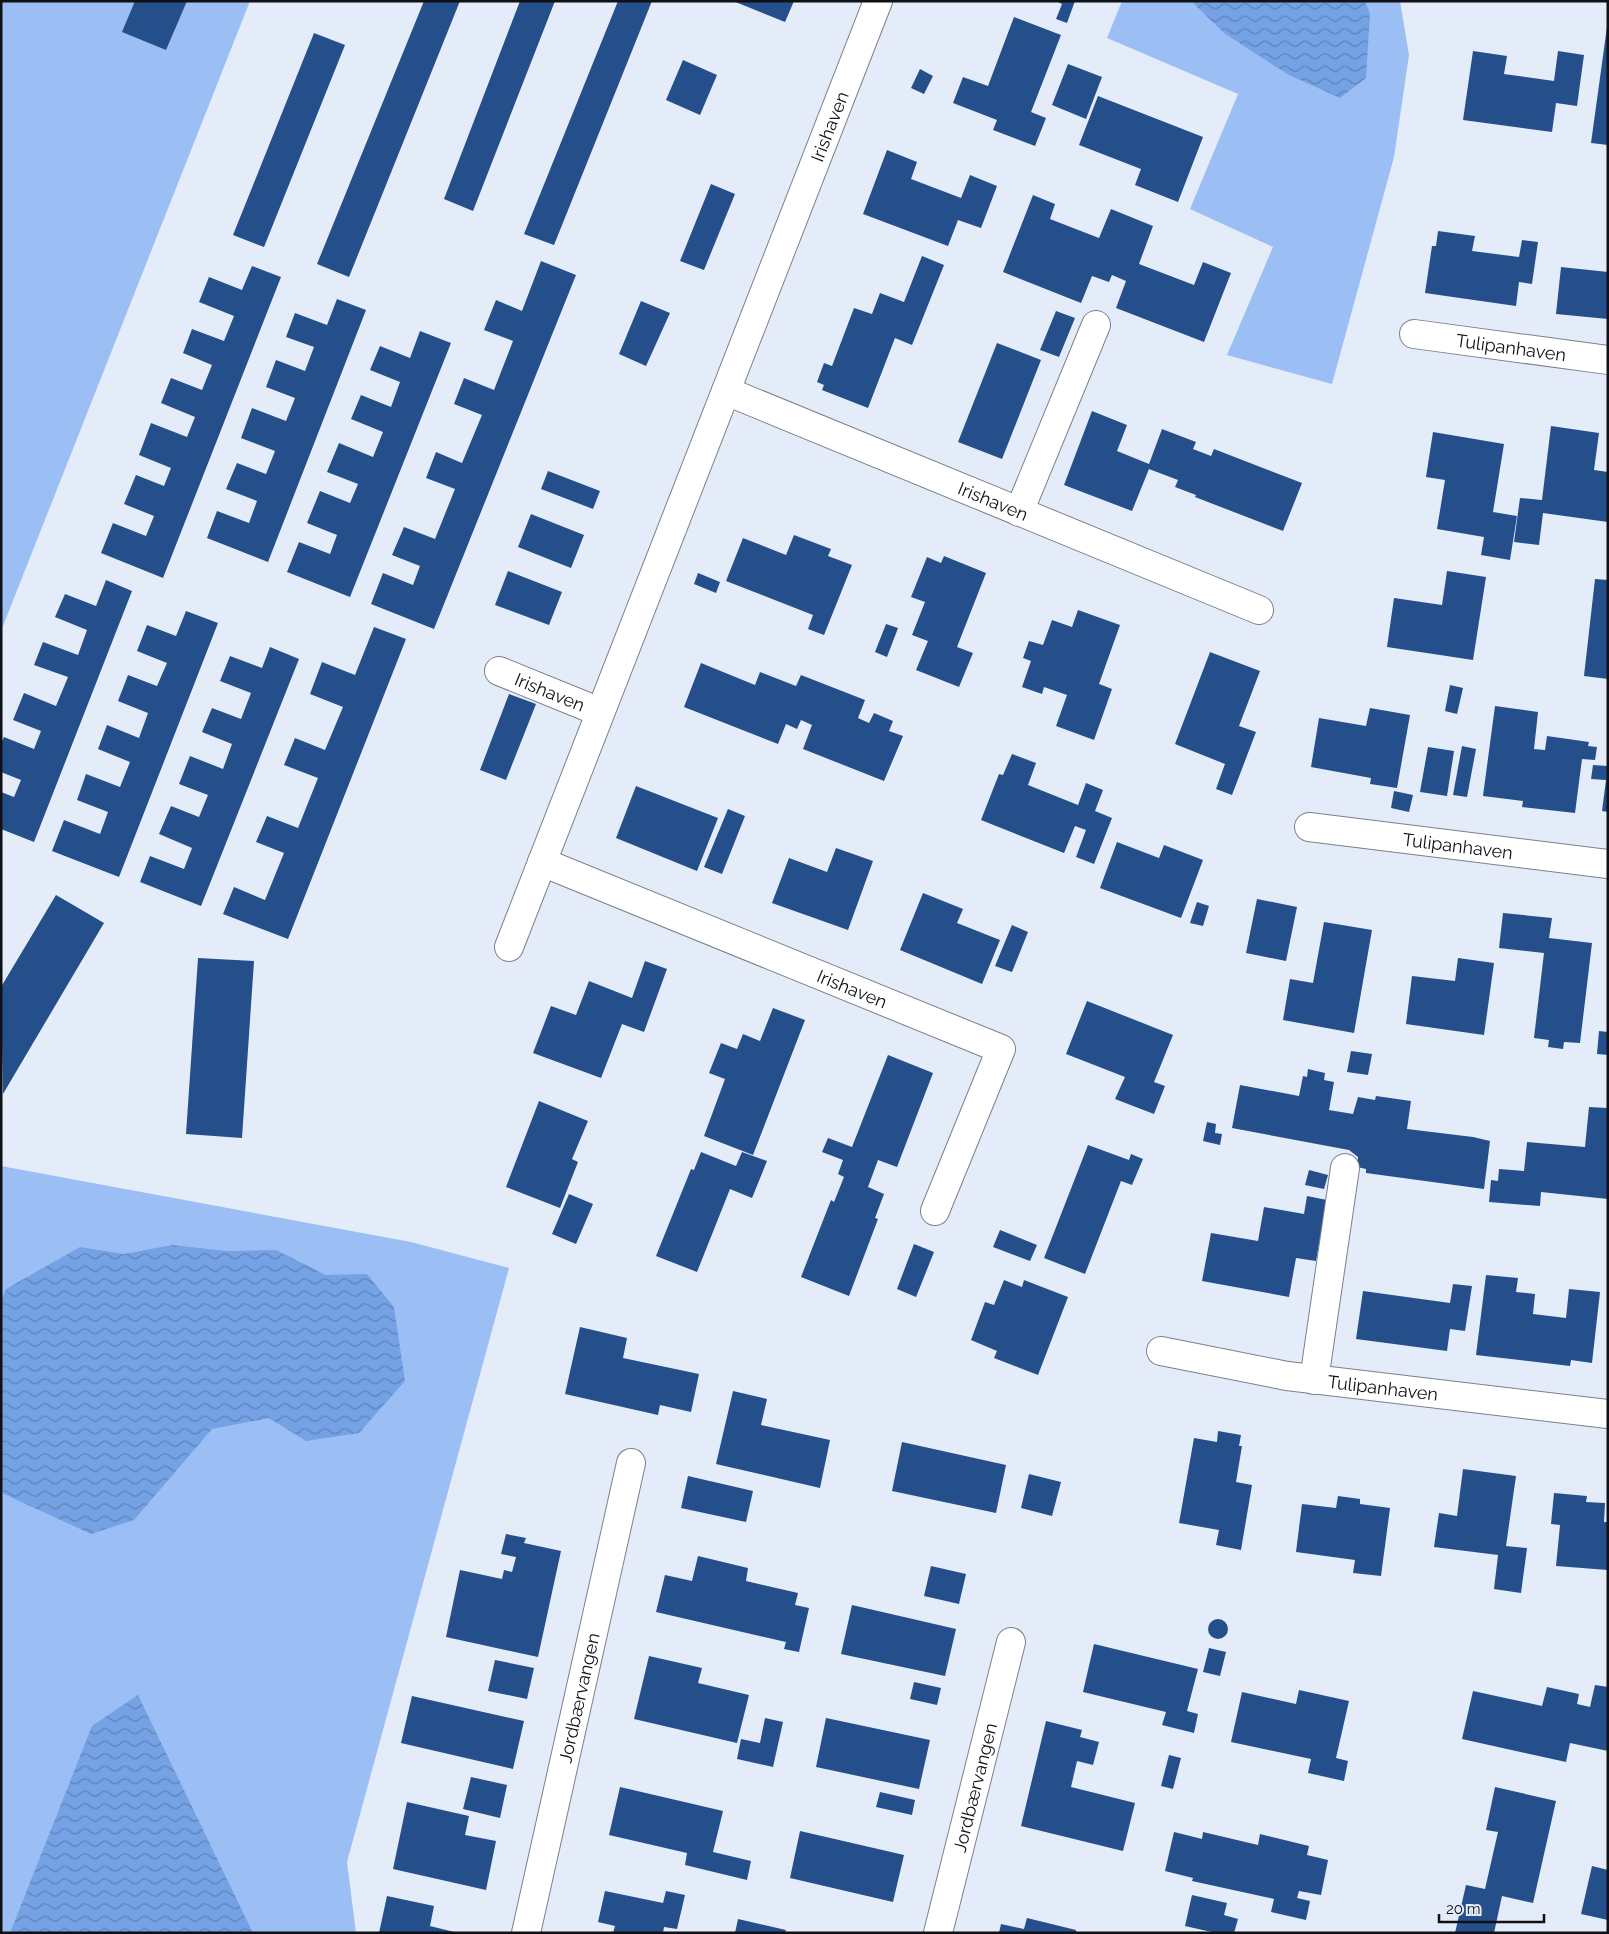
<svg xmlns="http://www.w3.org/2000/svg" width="1609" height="1934" font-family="Raleway,sans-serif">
<defs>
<pattern id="water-waves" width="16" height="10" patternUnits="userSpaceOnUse" patternTransform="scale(1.25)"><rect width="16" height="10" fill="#74a2e5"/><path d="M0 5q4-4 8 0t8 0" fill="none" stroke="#5e83b8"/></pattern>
</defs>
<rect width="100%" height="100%" fill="#e4ecf9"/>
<g fill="#9bbff4">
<path d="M1 1H250L1 631Z"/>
<path d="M1122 1H1400L1409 55 1394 157 1332 384 1227 355 1273 247 1190 209 1238 94 1107 38Z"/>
<path d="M1 1166 411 1242 509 1268 347 1862 356 1933H1Z"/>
</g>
<g fill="url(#water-waves)">
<path d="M1191 1H1365L1370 14 1366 78 1340 98 1287 74 1224 33Z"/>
<path d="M172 1245 227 1251 276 1250 326 1275 367 1274 394 1307 405 1381 359 1433 306 1441 269 1418 212 1429 134 1520 91 1534 4 1494 1 1488V1301L6 1289 80 1247 124 1254Z"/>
<path d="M138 1695 253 1933H10L92 1726Z"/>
</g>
<g fill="#254f8b">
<path d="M135 1H187L166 50 122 32Z"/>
<path d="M424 1H460L349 277 317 264Z"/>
<path d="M520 1H555L473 211 444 199Z"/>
<path d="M618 1H652L554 245 524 234Z"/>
<path d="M733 1H794L785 22Z"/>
<path d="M1056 1H1075L1067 23 1056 19 1062 4Z"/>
<path d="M1014 17 1061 35 1031 112 1046 118 1035 146 993 130 997 120 953 103 963 77 988 86Z"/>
<path d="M1607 27H1608V145L1591 143Z"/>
<path d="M314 33 345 45 264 247 233 235Z"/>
<path d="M1473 51 1507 56 1504 74 1554 81 1558 51 1584 55 1577 106 1556 103 1552 132 1463 120Z"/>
<path d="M683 60 717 75 700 115 666 100Z"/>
<path d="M1068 64 1102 77 1086 119 1052 105Z"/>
<path d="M920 69 933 76 924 94 911 88Z"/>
<path d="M1098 96 1203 137 1178 202 1135 185 1141 169 1079 145Z"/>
<path d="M887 150 917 162 911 179 961 198 970 175 997 186 981 228 958 220 948 246 863 214Z"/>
<path d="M711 184 735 194 704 270 680 261Z"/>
<path d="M1033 195 1055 204 1050 219 1099 238 1111 209 1153 226 1139 264 1194 285 1203 262 1231 273 1204 342 1116 308 1126 281 1112 275 1109 282 1092 276 1081 303 1003 272Z"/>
<path d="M1438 231 1475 236 1472 251 1519 257 1522 240 1538 242 1532 284 1519 282 1516 306 1425 293 1432 246H1436Z"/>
<path d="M922 256 944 265 912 345 895 338 868 408 822 390 824 385 817 382 824 363 832 366 854 308 872 314 880 293 904 302Z"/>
<path d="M541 261 576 275 434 629 371 604 383 573 413 585 420 566 392 555 404 527 435 539 455 489 426 478 436 452 462 463 482 415 454 404 464 378 494 390 513 341 484 330 496 300 522 311Z"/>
<path d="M252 266 281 277 163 578 101 553 113 523 146 536 154 516 124 504 136 475 164 486 171 468 139 455 151 423 187 437 195 417 161 403 171 378 202 390 212 365 183 353 192 329 224 341 234 316 199 302 209 277 242 290Z"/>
<path d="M1561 267 1608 272V319L1556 314Z"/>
<path d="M337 299 366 310 268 562 207 538 217 511 249 523 257 501 226 489 237 463 266 474 275 451 241 438 252 408 286 421 295 398 266 387 276 360 305 371 314 347 286 337 295 313 327 325Z"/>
<path d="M641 301 670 313 646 366 619 354Z"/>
<path d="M1056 311 1075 318 1059 357 1040 350Z"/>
<path d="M420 331 451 343 350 597 287 572 299 542 330 554 337 535 307 523 320 491 350 503 358 484 327 472 339 443 373 457 383 432 351 419 361 395 391 407 400 382 370 370 380 346 410 358Z"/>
<path d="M997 343 1041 360 1002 459 958 442Z"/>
<path d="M1092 411 1127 425 1117 451 1149 464 1162 429 1196 442 1193 449 1211 456 1214 449 1302 483 1283 531 1195 497 1196 495 1175 487 1178 480 1149 469 1132 511 1064 485Z"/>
<path d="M1551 426 1599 433 1594 470 1608 472V522L1543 513 1539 545 1514 542 1520 498 1542 500Z"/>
<path d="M1433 432 1504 444 1493 512 1517 516 1510 560 1481 555 1484 537 1437 529 1445 480 1426 477Z"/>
<path d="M548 471 600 491 593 509 541 489Z"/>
<path d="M531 514 584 535 571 568 518 547Z"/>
<path d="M794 535 831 549 828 556 852 565 824 635 808 629 813 615 726 581 743 538 786 555Z"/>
<path d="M944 556 986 573 957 647 973 653 959 687 916 670 928 641 912 635 925 602 911 597 927 557 941 563Z"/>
<path d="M508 571 562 592 549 625 495 605Z"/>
<path d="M1447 571 1486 577 1473 660 1387 647 1394 598 1442 605Z"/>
<path d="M698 573 720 582 716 593 694 584Z"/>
<path d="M1595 579 1608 580V679L1584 676Z"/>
<path d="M106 580 132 591 34 842 1 829V792L14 797 21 780 1 772V743L4 737 34 749 41 731 13 720 24 693 56 706 68 677 34 665 43 642 78 655 87 630 55 617 65 594 96 606Z"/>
<path d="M1078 610 1120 625 1099 684 1112 689 1094 740 1056 726 1067 695 1044 687 1042 694 1022 687 1031 661 1023 658 1029 641 1043 645 1052 620 1072 627Z"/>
<path d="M186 611 218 623 119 877 52 851 64 820 100 834 108 812 77 800 86 774 120 787 130 762 98 749 107 725 139 738 148 713 118 701 128 675 157 686 167 663 137 651 147 625 176 636Z"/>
<path d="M886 624 898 628 887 657 875 652Z"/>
<path d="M374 627 406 639 288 939 223 914 234 887 265 900 284 853 256 842 267 816 298 828 318 778 284 765 295 738 325 750 343 707 310 694 322 662 355 675Z"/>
<path d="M270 647 299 659 201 906 140 882 150 856 184 869 192 848 159 834 171 806 199 817 208 795 179 784 190 756 223 769 232 744 202 732 212 708 241 719 251 693 220 681 230 656 262 668Z"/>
<path d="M1210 652 1260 671 1239 726 1256 732 1232 795 1216 789 1225 764 1175 744Z"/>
<path d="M701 663 755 685 760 672 796 686 801 675 865 700 858 718 869 723 874 713 893 721 889 731 903 736 884 781 803 749 812 725 801 720 797 729 786 724 778 744 684 707Z"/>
<path d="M1450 685 1463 688 1457 714 1445 711Z"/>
<path d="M509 694 536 704 506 780 480 770Z"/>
<path d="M1495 706 1538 712 1534 749 1545 750 1547 736 1589 742 1588 746 1597 747 1595 760 1582 759 1575 813 1522 807 1523 801 1483 796Z"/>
<path d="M1370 708 1410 715 1397 788 1370 784 1371 778 1311 767 1319 718 1366 726Z"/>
<path d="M1462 746 1476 749 1467 797 1453 795Z"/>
<path d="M1428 747 1454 751 1447 796 1420 792Z"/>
<path d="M1012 754 1036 763 1028 785 1078 805 1086 783 1103 790 1095 811 1112 818 1094 864 1076 857 1086 830 1075 826 1064 853 981 820 999 774 1003 775Z"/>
<path d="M1593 765 1608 766V812L1602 811 1606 780 1591 779Z"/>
<path d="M636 786 718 818 697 871 616 838Z"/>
<path d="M1394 791 1413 795 1409 812 1391 808Z"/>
<path d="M728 809 745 816 722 874 704 867Z"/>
<path d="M1117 842 1159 858 1164 845 1203 860 1181 918 1100 888Z"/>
<path d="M836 848 873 861 848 930 772 903 789 858 827 872Z"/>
<path d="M923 893 963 909 957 923 1000 940 982 984 900 950Z"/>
<path d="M56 895 104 923 3 1094 1 987Z"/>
<path d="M1257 899 1297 907 1286 961 1246 953Z"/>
<path d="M1197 902 1209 906 1203 926 1190 923Z"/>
<path d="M1503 913 1552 918 1549 938 1592 943 1580 1043 1564 1042 1563 1049 1548 1047 1549 1040 1534 1038 1544 953 1499 948Z"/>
<path d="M1324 922 1372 930 1354 1033 1283 1020 1290 979 1313 983Z"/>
<path d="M1012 925 1028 932 1012 972 995 966Z"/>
<path d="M198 958 254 961 242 1138 186 1134Z"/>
<path d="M1458 958 1494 963 1484 1035 1406 1024 1412 976 1455 981Z"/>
<path d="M645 961 667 969 644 1032 622 1024 601 1078 533 1053 551 1006 576 1015 589 981 632 998Z"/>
<path d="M1087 1001 1173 1035 1154 1082 1165 1086 1154 1114 1115 1099 1125 1077 1066 1054Z"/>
<path d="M773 1008 805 1020 753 1155 704 1136 725 1079 709 1073 721 1043 737 1049 743 1034 760 1041Z"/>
<path d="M1599 1031 1608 1032V1055L1597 1054Z"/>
<path d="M1351 1051 1372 1054 1368 1075 1347 1072Z"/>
<path d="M888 1055 933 1073 897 1167 878 1160 868 1187 884 1194 875 1218 878 1219 849 1296 801 1277 831 1200 834 1202 844 1177 838 1174 843 1160 822 1152 828 1138 852 1147Z"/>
<path d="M1308 1069 1325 1073 1324 1080 1334 1082 1329 1110 1353 1114 1358 1097 1375 1100 1376 1096 1411 1101 1407 1129 1473 1137 1490 1141 1484 1189 1366 1173V1169L1357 1167 1358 1157 1349 1150 1232 1128 1240 1085 1299 1096 1303 1076 1307 1077Z"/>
<path d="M539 1101 588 1121 572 1159 578 1162 560 1208 506 1187Z"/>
<path d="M1589 1107 1608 1108V1199L1541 1192 1540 1206 1489 1202 1491 1180 1498 1181 1499 1169 1524 1171 1527 1142 1585 1147Z"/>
<path d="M1207 1122 1216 1124 1215 1133 1222 1134 1220 1145 1203 1141Z"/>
<path d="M1088 1145 1129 1160 1131 1154 1143 1159 1132 1185 1121 1181 1085 1274 1044 1258Z"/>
<path d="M701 1152 736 1166 742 1152 767 1161 752 1198 730 1189 697 1272 656 1256 691 1169 694 1170Z"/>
<path d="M1309 1170 1328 1175 1324 1189 1305 1185Z"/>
<path d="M569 1194 593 1204 576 1244 552 1234Z"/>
<path d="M1307 1196 1327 1200 1316 1261 1296 1258 1289 1297 1202 1281 1211 1233 1258 1241 1264 1207 1304 1214Z"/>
<path d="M1000 1230 1037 1245 1030 1261 993 1247Z"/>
<path d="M914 1244 934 1252 916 1297 897 1289Z"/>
<path d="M1486 1275 1518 1278 1516 1292 1535 1294 1533 1314 1566 1318 1569 1289 1600 1292 1592 1363 1571 1360 1570 1366 1476 1355Z"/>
<path d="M1004 1280 1022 1287 1024 1280 1068 1297 1038 1375 994 1358 997 1351 971 1340 985 1302 994 1305Z"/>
<path d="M1453 1284 1472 1286 1465 1331 1450 1329 1447 1351 1356 1339 1363 1291 1450 1303Z"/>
<path d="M580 1327 627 1338 623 1358 699 1374 691 1412 660 1405 658 1415 565 1394Z"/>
<path d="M733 1391 767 1399 761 1425 830 1440 820 1488 716 1464Z"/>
<path d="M1218 1431 1241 1435 1239 1446H1242L1236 1482 1252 1485 1241 1550 1216 1545 1219 1530 1179 1523 1194 1438 1217 1442Z"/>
<path d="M902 1442 1006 1465 996 1513 892 1491Z"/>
<path d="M1463 1469 1516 1476 1506 1546 1527 1548 1521 1593 1494 1589 1498 1555 1434 1547 1439 1513 1457 1516Z"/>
<path d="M1029 1474 1061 1482 1052 1516 1021 1508Z"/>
<path d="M688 1476 753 1491 746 1522 681 1508Z"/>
<path d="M1554 1493 1587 1496 1586 1502 1605 1503 1604 1522H1608V1570L1556 1566 1560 1525 1551 1524Z"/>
<path d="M1338 1496 1360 1499V1504L1390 1508 1381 1576 1353 1573 1355 1560 1296 1552 1302 1504 1336 1508Z"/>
<path d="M506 1534 526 1538 524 1543 561 1551 538 1657 446 1637 460 1570 502 1579 504 1570 512 1572 516 1557 501 1554Z"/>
<path d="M698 1556 748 1568 746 1581 798 1593 795 1605 809 1608 799 1652 784 1649 786 1642 656 1612 665 1575 692 1581Z"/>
<path d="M931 1566 966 1574 959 1604 924 1596Z"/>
<path d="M852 1605 956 1629 945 1676 841 1654Z"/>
<circle cx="1218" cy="1629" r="10"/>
<path d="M1094 1644 1198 1669 1187 1711 1198 1714 1194 1733 1162 1725 1166 1712 1083 1692Z"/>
<path d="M1209 1648 1226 1652 1220 1676 1203 1672Z"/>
<path d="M649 1656 702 1668 698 1683 749 1695 737 1743 634 1719Z"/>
<path d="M495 1660 534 1668 527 1699 488 1691Z"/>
<path d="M914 1682 941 1688 937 1705 910 1699Z"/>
<path d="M1595 1685 1608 1687V1751L1570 1743 1566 1762 1462 1739 1473 1691 1542 1706 1547 1687 1579 1694 1577 1704 1590 1707Z"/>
<path d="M1299 1690 1349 1701 1336 1758 1348 1761 1344 1781 1308 1773 1311 1759 1231 1742 1242 1692 1296 1704Z"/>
<path d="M412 1696 524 1721 513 1769 401 1743Z"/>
<path d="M765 1718 783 1722 773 1767 737 1759 741 1739 760 1743Z"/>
<path d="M826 1718 930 1740 919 1789 816 1767Z"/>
<path d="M1046 1721 1082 1730 1080 1737 1099 1742 1093 1765 1077 1761 1071 1787 1135 1803 1123 1851 1021 1826Z"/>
<path d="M1169 1755 1181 1758 1173 1789 1161 1786Z"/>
<path d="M471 1777 507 1785 500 1818 463 1809Z"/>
<path d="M620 1787 723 1811 713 1852 751 1861 747 1880 685 1865 687 1853 609 1835Z"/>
<path d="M1495 1787 1556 1801 1533 1903 1502 1896 1494 1933H1455L1466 1885 1485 1889 1498 1832 1486 1830Z"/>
<path d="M880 1792 915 1800 912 1815 876 1807Z"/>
<path d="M407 1802 469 1816 465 1835 496 1841 486 1890 393 1869Z"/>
<path d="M800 1831 904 1855 893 1902 790 1878Z"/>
<path d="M1174 1832 1202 1839 1203 1832 1258 1845 1260 1834 1309 1846 1307 1855 1328 1860 1321 1895 1299 1891 1297 1898 1310 1901 1306 1920 1271 1912 1274 1899 1192 1881 1193 1878 1165 1871Z"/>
<path d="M1592 1866 1608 1870V1920L1581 1914Z"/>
<path d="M605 1891 663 1903 666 1891 685 1895 677 1929 664 1927 663 1933H613L615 1926 598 1922Z"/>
<path d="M1192 1895 1227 1903 1224 1915 1238 1919 1234 1933H1216L1185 1926Z"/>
<path d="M387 1896 434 1906 430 1926 458 1933H379Z"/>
<path d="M1027 1918 1076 1930V1933H999L1001 1924 1024 1929Z"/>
<path d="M738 1919 786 1930 785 1933H735Z"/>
</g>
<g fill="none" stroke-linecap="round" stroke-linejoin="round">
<g stroke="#7a818c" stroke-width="30">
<g id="minor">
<path id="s1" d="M1414 334 1608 360"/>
<path id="s2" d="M726 391 1259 610"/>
<path d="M1019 512 1096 325"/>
<path id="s3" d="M499 671 600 712"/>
<path id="s4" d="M1309 827 1608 864"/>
<path id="s5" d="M542 862 1001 1049 935 1211"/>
<path id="s6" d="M509 947 878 1"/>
<path id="s7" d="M1161 1351 1287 1376 1608 1414"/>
<path d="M1314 1380 1345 1168"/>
<path id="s8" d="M526 1933 631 1463"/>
<path id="s9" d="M938 1933 1011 1642"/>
</g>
</g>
<use href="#minor" stroke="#fff" stroke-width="28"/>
</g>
<g text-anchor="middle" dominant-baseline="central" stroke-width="5" stroke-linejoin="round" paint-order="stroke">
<g font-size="18" fill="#0f1115" stroke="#e4ecf9">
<text stroke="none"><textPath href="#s6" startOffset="881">Irishaven</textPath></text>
<text stroke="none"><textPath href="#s1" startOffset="98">Tulipanhaven</textPath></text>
<text stroke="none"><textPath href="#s2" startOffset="289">Irishaven</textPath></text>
<text stroke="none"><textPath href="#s3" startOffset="55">Irishaven</textPath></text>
<text stroke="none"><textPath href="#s4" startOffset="150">Tulipanhaven</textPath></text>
<text stroke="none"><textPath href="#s5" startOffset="335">Irishaven</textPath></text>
<text stroke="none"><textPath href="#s7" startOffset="225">Tulipanhaven</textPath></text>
<text stroke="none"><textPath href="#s8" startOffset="241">Jordbærvangen</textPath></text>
<text stroke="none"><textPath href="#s9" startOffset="150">Jordbærvangen</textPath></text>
</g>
</g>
<rect width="1609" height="1934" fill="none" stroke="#0f1115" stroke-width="5"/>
<path d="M1439 1914v8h105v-8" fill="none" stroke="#0f1115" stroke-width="2.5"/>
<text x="1446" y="1914" font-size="15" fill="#0f1115" stroke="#e4ecf9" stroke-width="4" paint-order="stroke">20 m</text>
</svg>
